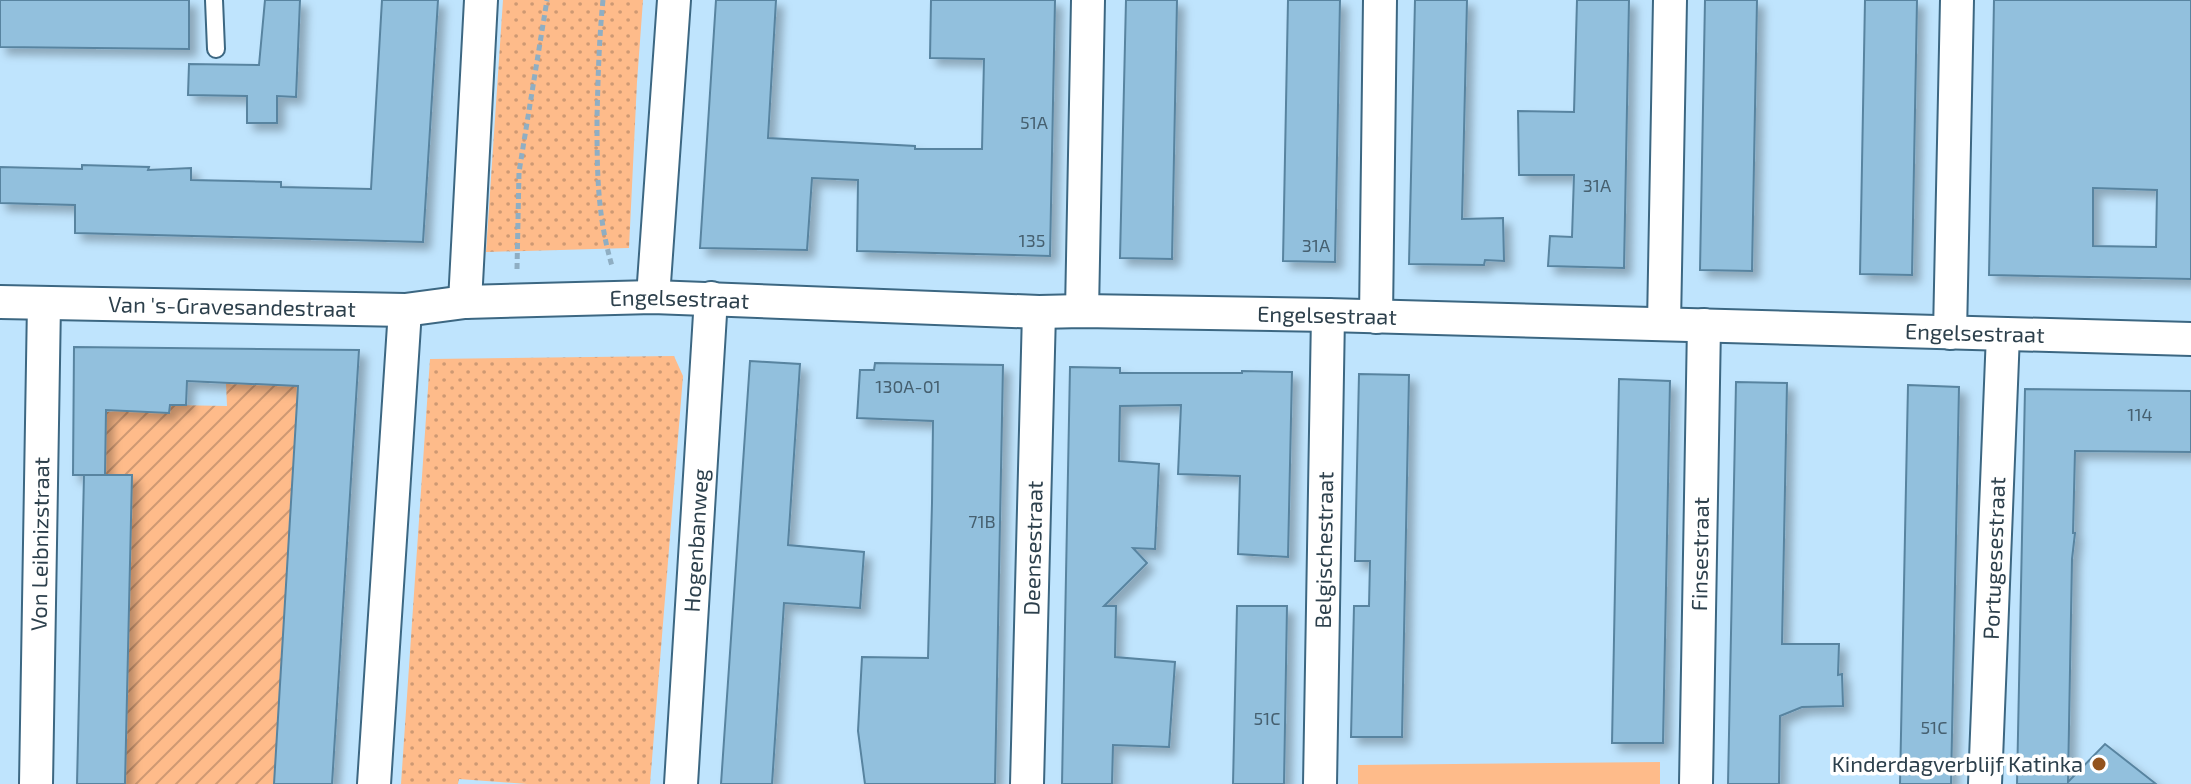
<svg xmlns="http://www.w3.org/2000/svg" width="2191" height="784" viewBox="0 0 2191 784" font-family="'Exo 2',sans-serif">
	<style>
		.grass { fill: url(#grass-dots) }
		.garden { fill: url(#garden-furrows) }
		.pitch { fill: #febb8a }
		.building { fill: #92c0dd; stroke: #5884a0; stroke-width: 2; fill-rule: evenodd; filter: url(#shadow) }
		.lines { fill: none; stroke-linecap: round; stroke-linejoin: round }
		.service-casing { stroke: #3c6782; stroke-width: 20 }
		.minor-casing { stroke: #3c6782; stroke-width: 36 }
		.path { stroke: #8faec3; stroke-width: 5; stroke-dasharray: 6 4; stroke-linecap: butt }
		.service { stroke: #fff; stroke-width: 16 }
		.minor { stroke: #fff; stroke-width: 32 }
		.poi-dot { fill: #93531d; stroke: #fff; stroke-width: 3 }
		.labels { text-anchor: middle; stroke-width: 7; stroke-linejoin: round; paint-order: stroke }
		.number-label { font-size: 18px; fill: #466070 }
		.street-label { font-size: 22px; fill: #2d404c; stroke: #fff }
		.poi-label { font-size: 22px; fill: #2d404c; stroke: #fff; text-anchor: end }
	</style>
	<defs>
		<pattern id="grass-dots" width="8" height="8" patternUnits="userSpaceOnUse" patternTransform="scale(2)"><rect width="8" height="8" fill="#febb8a"/><path d="M2 2h.1M6 6h.1" fill="none" stroke="#ce9973" stroke-width="1.8" stroke-linecap="round"/></pattern>
		<pattern id="garden-furrows" width="10" height="10" patternUnits="userSpaceOnUse" patternTransform="scale(2)"><rect width="10" height="10" fill="#febb8a"/><path d="M-1 1l2-2M0 10L10 0M9 11l2-2" fill="none" stroke="#ce9973"/></pattern>
		<filter id="shadow"><feDropShadow dx="7" dy="7" stdDeviation="4" flood-color="#0004"/></filter>
	</defs>
	<rect width="100%" height="100%" fill="#bfe4fd"/>
	<!-- grass -->
	<g class="grass">
		<polygon points="503,0 643,0 637,82 629,248 486,252"/>
		<polygon points="674,356 683,376 650,784 527,784 459,779 458,784 401,784 430,359"/>
	</g>
	<!-- garden -->
	<polygon class="garden" points="226,383 298,385 274,784 125,784 132,475 105,475 106,412 114,411 115,404 168,413 170,405 227,406"/>
	<!-- pitch -->
	<polygon class="pitch" points="1660,762 1660,784 1358,784 1358,765"/>
	<!-- building -->
	<g class="building">
		<polygon points="0,0 189,0 189,49 0,47"/>
		<polygon points="265,0 300,0 296,97 277,96 277,123 247,123 247,96 188,95 189,64 259,65"/>
		<polygon points="382,0 438,0 423,242 75,233 75,205 0,203 0,167 82,169 82,165 149,167 148,170 191,168 191,180 281,182 281,187 371,189"/>
		<polygon points="716,0 776,0 768,138 915,146 915,149 982,149 984,59 930,58 931,0 1055,0 1050,256 857,251 858,180 812,178 807,250 700,248"/>
		<polygon points="1126,0 1177,0 1172,259 1120,258"/>
		<polygon points="1288,0 1340,0 1335,262 1283,261"/>
		<polygon points="1415,0 1467,0 1462,219 1503,218 1504,261 1485,260 1484,265 1409,264"/>
		<polygon points="1577,0 1629,0 1624,268 1548,266 1550,236 1572,237 1574,175 1519,175 1518,111 1574,112"/>
		<polygon points="1705,0 1757,0 1752,271 1700,270"/>
		<polygon points="1865,0 1917,0 1912,275 1860,274"/>
		<path d="M1994,0H2191V279L1989,275ZM2093,188L2157,190L2156,247L2093,246Z"/>
		<polygon points="74,347 359,350 332,784 274,784 298,386 187,381 186,405 170,405 169,413 106,410 105,475 73,475"/>
		<polygon points="750,361 800,364 788,545 864,552 860,608 784,603 772,784 721,784"/>
		<polygon points="875,363 1003,365 995,784 865,784 858,731 862,657 928,658 932,503 933,421 857,418 860,370 874,370"/>
		<polygon points="1070,367 1120,368 1120,373 1242,373 1242,371 1292,372 1288,557 1238,554 1240,476 1178,474 1181,405 1120,406 1119,461 1159,464 1155,549 1133,548 1147,563 1104,606 1116,606 1115,657 1175,662 1169,747 1113,745 1112,784 1062,784"/>
		<polygon points="1359,374 1409,375 1402,737 1351,737 1354,606 1369,606 1370,561 1355,561"/>
		<polygon points="1619,379 1670,381 1663,743 1612,743"/>
		<polygon points="1736,382 1787,383 1782,644 1839,644 1838,675 1842,674 1843,706 1802,707 1780,716 1779,784 1728,784"/>
		<polygon points="1908,385 1959,387 1951,784 1900,784"/>
		<polygon points="2025,389 2191,391 2191,452 2075,451 2073,533 2075,533 2072,559 2068,782 2105,744 2156,784 2017,784"/>
		<polygon points="84,475 132,475 125,784 77,784"/>
		<polygon points="1237,606 1287,606 1284,784 1233,784"/>
	</g>
	<g class="lines">
		<!-- service casing -->
		<g class="service-casing">
			<polyline id="service" points="214,0 216,49"/>
		</g>
		<!-- minor casing -->
		<g class="minor-casing">
			<g id="minor">
				<polyline points="653,297 674,0"/>
				<path id="s1" d="M0,302L405,310L465,302L653,297L1039,312L1082,311L1328,315L2191,339"/>
				<polyline points="465,302 481,0"/>
				<polyline points="1082,311 1088,0"/>
				<polyline points="1376,317 1380,0"/>
				<polyline points="1664,324 1670,0"/>
				<polyline points="1950,333 1957,0"/>
				<path id="s2" d="M36,784L44,303"/>
				<polyline points="374,784 405,310"/>
				<path id="s3" d="M681,784L711,298"/>
				<path id="s4" d="M1027,784L1039,312"/>
				<path id="s5" d="M1320,784L1328,315"/>
				<path id="s6" d="M1696,784L1704,325"/>
				<path id="s7" d="M1985,784L2003,334"/>
			</g>
		</g>
		<!-- path -->
		<g class="path">
			<path d="M603,0C599,39 598,79 597,118C597,170 597,215 612,266"/>
			<polyline points="517,269 519,172 547,0"/>
		</g>
		<!-- service -->
		<use href="#service" class="service"/>
		<!-- minor -->
		<use href="#minor" class="minor"/>
	</g>
	<!-- markers -->
	<circle class="poi-dot" cx="2099" cy="764" r="8"/>
	<g class="labels">
		<!-- number labels -->
		<g class="number-label">
			<text x="1034" y="129">51A</text>
			<text x="1597" y="192">31A</text>
			<text x="1032" y="247">135</text>
			<text x="1316" y="252">31A</text>
			<text x="908" y="393">130A-01</text>
			<text x="2140" y="421">114</text>
			<text x="982" y="528">71B</text>
			<text x="1267" y="725">51C</text>
			<text x="1934" y="734">51C</text>
		</g>
		<!-- street labels -->
		<g class="street-label">
			<text dy="8" stroke="none"><textPath href="#s1" startOffset="680">Engelsestraat</textPath></text>
			<text dy="8" stroke="none"><textPath href="#s1" startOffset="232">Van 's-Gravesandestraat</textPath></text>
			<text dy="8" stroke="none"><textPath href="#s1" startOffset="1328">Engelsestraat</textPath></text>
			<text dy="8" stroke="none"><textPath href="#s1" startOffset="1976">Engelsestraat</textPath></text>
			<text dy="8" stroke="none"><textPath href="#s3" startOffset="244">Hogenbanweg</textPath></text>
			<text dy="8" stroke="none"><textPath href="#s2" startOffset="240">Von Leibnizstraat</textPath></text>
			<text dy="8" stroke="none"><textPath href="#s4" startOffset="236">Deensestraat</textPath></text>
			<text dy="8" stroke="none"><textPath href="#s5" startOffset="234">Belgischestraat</textPath></text>
			<text dy="8" stroke="none"><textPath href="#s6" startOffset="230">Finsestraat</textPath></text>
			<text dy="8" stroke="none"><textPath href="#s7" startOffset="226">Portugesestraat</textPath></text>
		</g>
		<!-- poi labels -->
		<g class="poi-label">
			<text x="2083" y="772">Kinderdagverblijf Katinka</text>
		</g>
	</g>
</svg>
